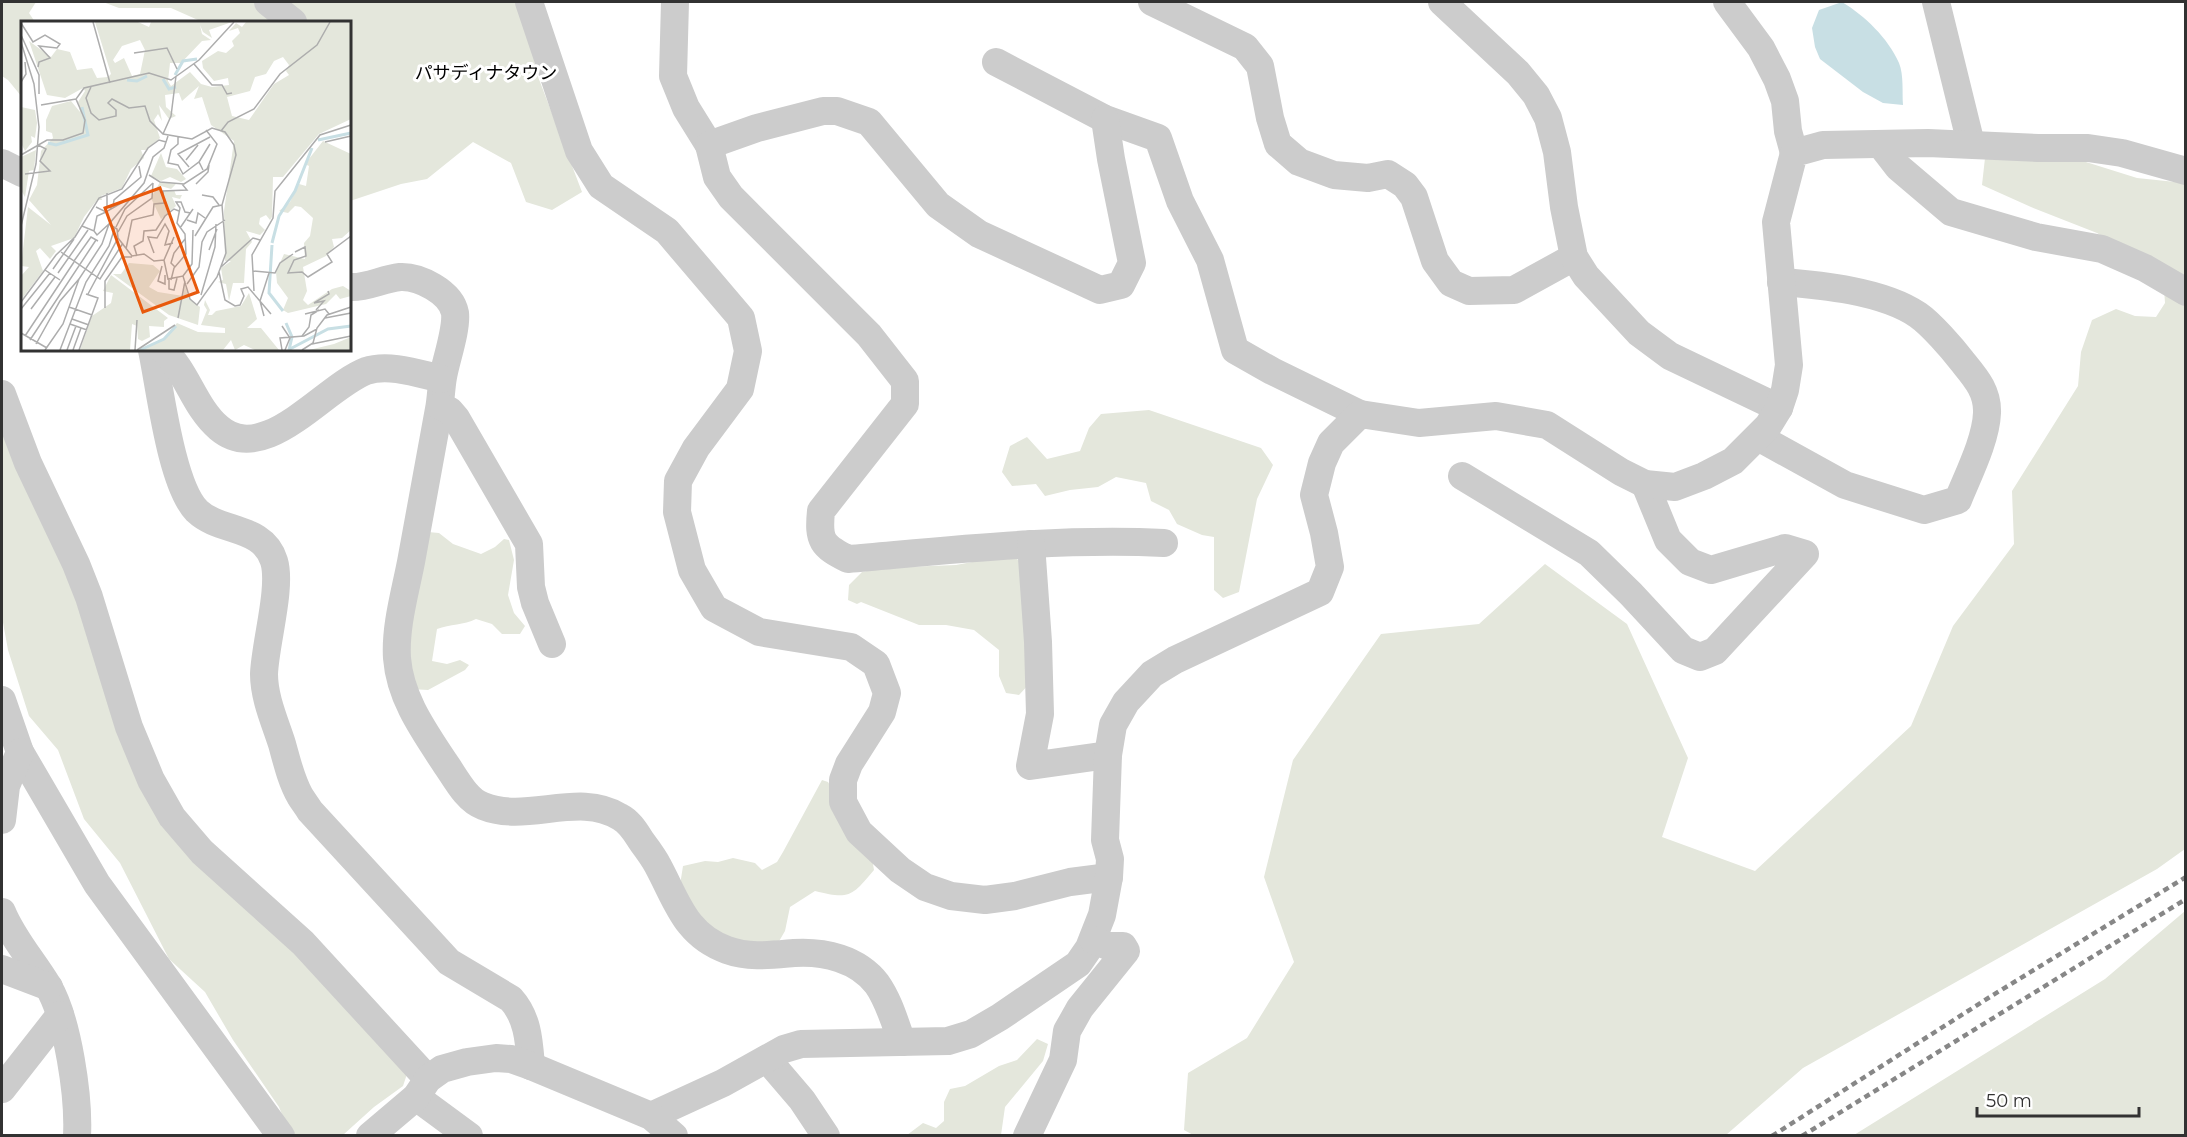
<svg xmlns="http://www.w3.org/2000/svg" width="2187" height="1137" viewBox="0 0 2187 1137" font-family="Montserrat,'Noto Sans JP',sans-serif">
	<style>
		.green { fill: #e4e7dc }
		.water { fill: #c8dfe4 }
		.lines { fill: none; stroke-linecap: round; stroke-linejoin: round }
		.minor { stroke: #ccc; stroke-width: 28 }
		.rail { stroke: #878787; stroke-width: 4.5; stroke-dasharray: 6 4.5; stroke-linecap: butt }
		.labels { text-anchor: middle; stroke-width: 6; stroke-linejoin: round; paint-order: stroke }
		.neighbourhood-label { font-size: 18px; fill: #000; stroke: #fff }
		.inset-river { fill: none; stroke: #c8dfe4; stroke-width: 3 }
		.inset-road { fill: none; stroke: #adadad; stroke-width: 1.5 }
		.view { fill: #e8590c; fill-opacity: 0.15; stroke: #e8590c; stroke-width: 3 }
		.inset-edge { fill: none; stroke: #323232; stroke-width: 3 }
	</style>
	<rect width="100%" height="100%" fill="#fff"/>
	<!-- green -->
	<g class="green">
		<polygon points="2,2 36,2 29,13 35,22 22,22 22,97 8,80 2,76"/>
		<polygon points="103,2 517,2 525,16 537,74 582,192 552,210 526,202 511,163 473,142 427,179 401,184 350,201 350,22 197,22 198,20 171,8 119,8"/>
		<polygon points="2070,157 2137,178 2185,183 2185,849 2157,869 1803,1068 1726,1135 1195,1136 1184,1130 1188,1073 1247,1038 1294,962 1264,877 1293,760 1381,634 1479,624 1545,564 1627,624 1688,758 1662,837 1755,871 1911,726 1953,626 2014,544 2012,491 2078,386 2081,352 2092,320 2116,309 2135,316 2156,317 2165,303 2163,273 2097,233 2031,207 1982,185 1985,158"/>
		<polygon points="1149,410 1261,448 1273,465 1257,499 1239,592 1223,598 1214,590 1214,537 1202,535 1177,524 1169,510 1151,501 1146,483 1116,477 1098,487 1070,490 1045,496 1036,484 1012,486 1002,472 1010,446 1027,437 1047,459 1080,451 1089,428 1101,414"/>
		<polygon points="2,424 77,596 117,730 302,957 409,1068 403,1086 374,1107 343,1135 294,1135 287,1127 279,1107 233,1040 205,992 169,959 120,863 84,819 58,750 29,716 8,650 2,617"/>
		<path d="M428,532L439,533L453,544L481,554L495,547L504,539L509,540L514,560L508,595L514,613L525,626L520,634H502L492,624L476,619C464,625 450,624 437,629L432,661L447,664L460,660L469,665L465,670L428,690L411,689L404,655Z"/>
		<polygon points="1007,552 1021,562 1031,682 1019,695 1006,693 999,676 999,650 974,630 946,625 919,625 861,602 857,604 848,600 849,585 862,572 881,568 956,565 983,560"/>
		<path d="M822,780L828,782L871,852L874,870C852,896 850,900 815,891L790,907L785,931L778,943L737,947L705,925L680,885L683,866L705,861L718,862L733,858L755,863L762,870L777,862L783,852Z"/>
		<polygon points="2185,911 2185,1135 1854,1135 2105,979"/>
		<polygon points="1037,1039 1048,1044 1043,1061 1005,1107 1001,1135 907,1135 923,1123 936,1128 944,1121 944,1102 950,1089 965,1086 999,1066 1017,1060"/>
	</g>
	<!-- water -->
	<path class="water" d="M1842,2C1865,16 1888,38 1899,63C1904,75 1902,93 1903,105L1883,103L1863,92L1820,59L1815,47L1812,28L1819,10Z"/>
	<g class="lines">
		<!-- minor -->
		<g class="minor">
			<polyline points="268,2 293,22"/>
			<polyline points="529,2 579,151 601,186 667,231 741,318 748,351 740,389 696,448 678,481 677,512 692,570 714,608 759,632 851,647 876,664 887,693 882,712 849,764 843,780 843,802 859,832 900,870 925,887 951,896 985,900 1015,896 1070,882 1109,877"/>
			<polyline points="675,2 673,76 686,108 709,145"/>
			<polyline points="1152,2 1245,47 1260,66 1270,118 1278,144 1299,162 1334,175 1368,178 1388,174 1405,185 1414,197 1435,261 1451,283 1469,291 1514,290 1574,257"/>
			<polyline points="1442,2 1518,73 1536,95 1548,118 1557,152 1564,207 1574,257 1586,276 1639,333 1670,356 1779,408"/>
			<polyline points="1727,2 1761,48 1777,79 1785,101 1788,131 1794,153"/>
			<polyline points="1936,2 1971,144"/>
			<polyline points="996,62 1105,119 1158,138 1180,201 1210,260 1235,350 1272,371 1360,414"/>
			<path d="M1105,119L1111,159L1132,263L1121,285L1100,290L979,234L938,205L869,122L837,111H823L757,128L709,145L717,177L731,197L869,335L905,381V404L821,511C818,541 822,546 848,559C953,550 1058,538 1164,543"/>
			<polyline points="1881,145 1898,167 1951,212 2036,237 2102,249 2145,268 2186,292"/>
			<polyline points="2,163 22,173"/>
			<path d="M350,287C367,288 382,279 400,277C419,276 451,292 455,313C457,329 446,360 443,377C441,388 441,399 439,409C430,460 420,511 411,562C405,593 395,627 397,658C400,698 424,731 445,763C455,777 466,800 483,806C527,824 579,791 620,817C630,822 636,833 642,842C648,850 654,858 658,866C677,901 685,935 727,950C749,958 771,955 794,953C824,951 858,959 877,984C889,1001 895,1023 902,1042"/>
			<path d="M152,350C160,388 171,485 197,511C220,533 263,525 274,561C282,587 265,644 264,674C264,698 275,722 282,744C287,762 291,780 300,796C303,801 307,806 310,811L449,962L511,999C528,1018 529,1041 531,1066"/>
			<path d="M163,350C187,371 194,407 219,428C265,467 323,388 366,371C389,363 420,374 442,379"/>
			<polyline points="2,394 28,463 76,564 89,597 129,727 151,780 172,817 202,852 303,943 428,1079"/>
			<polyline points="440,406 450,411 456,418 529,544 531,587 535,603 552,644"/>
			<path d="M1758,437L1845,485L1924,510L1958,500C1968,475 1986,440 1987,413C1988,391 1975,377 1962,361C1952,348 1931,324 1918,315C1883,291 1821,285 1781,282"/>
			<polyline points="1462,476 1589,553 1631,594 1683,650 1700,657 1715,651 1805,554 1785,548 1711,570 1690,562 1668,540 1645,484"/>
			<polyline points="1031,544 1038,642 1040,714 1030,766 1108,755"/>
			<polyline points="2,700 20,752 97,884 281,1136"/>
			<polyline points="2,820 6,786 20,752"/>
			<path d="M2,912C13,939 33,961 48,986C68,1020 79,1097 77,1136"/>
			<polyline points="2,969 49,987"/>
			<polyline points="767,1059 802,1100 826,1136"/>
			<polyline points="2,1089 60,1015"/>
			<polyline points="416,1097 469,1136"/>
			<polyline points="651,1116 723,1083 784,1049 801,1044 948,1041 971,1034 1000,1017 1078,964 1089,948 1102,915 1109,877 1110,859 1105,840 1108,755 1113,725 1126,702 1152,674 1175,660 1320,592 1330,567 1324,533 1314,495 1322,463 1331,443 1360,414 1419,423 1496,416 1547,425 1621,472 1645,484 1675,487 1704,476 1733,461 1768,426 1779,408 1785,390 1789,365 1776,222 1794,153 1823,145 1928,143 2038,148 2088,148 2122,153 2186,171"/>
			<polyline points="370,1136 416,1097 428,1079 442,1069 467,1062 496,1058 511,1059 531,1066 651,1116 674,1136"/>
			<polyline points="1027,1136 1063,1060 1067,1031 1080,1008 1126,951 1123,946 1108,946 1093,940"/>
		</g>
		<!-- rail -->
		<g class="rail">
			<polyline points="1772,1136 1993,995 2186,877"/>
			<polyline points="1802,1136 2186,899"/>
		</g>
	</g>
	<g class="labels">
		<!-- neighbourhood labels -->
		<g class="neighbourhood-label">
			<text x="486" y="79">パサディナタウン</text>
		</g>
	</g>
	<!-- overview -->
	<g transform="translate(21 21)">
		<rect width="330" height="330" fill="#fff"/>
		<path d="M74,1H117L128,6L130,1H211L188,9L191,17L182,11L179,4L181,13L190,19L181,20L160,42H149L147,60L150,65L169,51L180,63L191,66L208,64L207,57L193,60L182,47L181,40L197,30L205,32L213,25L211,20L219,12L217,7L208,10L215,2L221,6L225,1H330V98L298,113L262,156H252L251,196L249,199L245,194L239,197L238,203L244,209L239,214L225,210L231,221L225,228L223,262H212L208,280L205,263L197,261L202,259L200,247L210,240H204L203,190L213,120L190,104L181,76L173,78L178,65L161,80L158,72L144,74L145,86L155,95L148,98L138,84L141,100L137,93L133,99L139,117L125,129H120L123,137L110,148L101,167L80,175L81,179H76L63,196L53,217L30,225L35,230L29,238L19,227L15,230L22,250L0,279V255L8,246L0,245L7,186L30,204L8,179L16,164L20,130L32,117L31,112L25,110V99L31,85L50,80L59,91L57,81L64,70L62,67L44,77L26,74L8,20L30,36L36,28L49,31L56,49L71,47L76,57L87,56L90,53ZM119,19L124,29L119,53L111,55L103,37L94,42L92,39L101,25ZM262,36L268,44L265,50L268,54L253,63L228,99L211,95L206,76L229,70L234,56L245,53L253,40ZM0,86L14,89L16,102L14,117L10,115L11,121L4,130L0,122ZM302,120L330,133V209L321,217L311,218L313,226L305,235L282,246L286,270L282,279L287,284L311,268L322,265L330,270V275L319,278L315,273L305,283L267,292L262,289L267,277L256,262L255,251L263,233L284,238L283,222L289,215L292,197L280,186L274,185L267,192L258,190L269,181L278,163L285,165L288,145L284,143ZM15,129L13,149L8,150L4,176L0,169V136ZM140,132L145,146L156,148L165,158L160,161L149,156L140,160L130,155ZM139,161L155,163L150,168L140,165L139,177L140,171L153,169L155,174H161L159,178L151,176L155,185L140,198L130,177ZM108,242L132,244L139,250L128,266L137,271L162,275L164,265L168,278L179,286L177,304L148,294L92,253H100ZM90,254L147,297L143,300V306L128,305L129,316L121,320L117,318L116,305L111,303L109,329H59L71,295L90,282L92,272L82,270ZM228,272L236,298L226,307H240L258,329H234L223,324L214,329L210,319L202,329H119L141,319L156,302L177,311L204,312V307L180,304L186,289L183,284L184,279L189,289L187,294H191L195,290L220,285ZM330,316V329H288L313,323Z" fill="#e4e7dc" fill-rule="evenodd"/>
		<path class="inset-river" d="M154,54L162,40L176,38M142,58L148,68L155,66M106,59L116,60L126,55M297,119L330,112M27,122L35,124L67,114L61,86M251,222L258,195L274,170L291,127M251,224L248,272L262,290M265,302L271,316L268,329M269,328L307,308L330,305M119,329L143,318L155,305"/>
		<path class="inset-road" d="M72,1L89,62M0,2L12,21L24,14L39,23L36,27L18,25L29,37L18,41L17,46M0,14L18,54V73M0,21L13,63L18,106L15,143L0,205M113,32L146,27L156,48M0,34V55M173,43L191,64H201L206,73L211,72M0,61L5,53L4,41M70,66L65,77L70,92L78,99L95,95V89L87,82L91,78L108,87L124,85L129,100L142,113L171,118L191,107L204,111L213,124L215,134L201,184L205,232L196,256L176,284L169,278L162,255L147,258L143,239L133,240L123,233L111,235L97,217M20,84L55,78M200,110L207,101L233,88L259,53L296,24L309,1M142,113L150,95L155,55M157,115V123L150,129L147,142L157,144L162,153L178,141L182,149M304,121L330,115M0,134L26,119H42L62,112L64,99L55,78L63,67L128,52L150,59L178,39L213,1M165,139L177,124M178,141L189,123M168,146L157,133L189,116M4,153L29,150L19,140L25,128L17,124M128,154L139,161L163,163L186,148L196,123L185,109M175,163L187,151L188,144M86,172V186L91,187M181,174L192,176L198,184M75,186L85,191L102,181M92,186L93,179L120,156L118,145M166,199L175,202L177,192L184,197M61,205L73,210L76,195L85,191M95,206L104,188L132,162M159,207L172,188M97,211L106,195L131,177L132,162M174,215L192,186L201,184M105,228L111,199L132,194L133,183L143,182L142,170L166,169L161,163M188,229L196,208M40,231L79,258L102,222M274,231L284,226L285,235L273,239L267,252L281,251L287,256L311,241L306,233L330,215M133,232L127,216L136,217L144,203L148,210L144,224L152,222M116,235L113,225L122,220L123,210L135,209L144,195L153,188L158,190M143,239L153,216M53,240L70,216L77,220M141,245L137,260L144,263V254M154,246L150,242L153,232L164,218M200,246L232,217L239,219M32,248L53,218M24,249L39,259M232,250L254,252L259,242L272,233M198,251L204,279L214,285L219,284L223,275L220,268L227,266L250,293M37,252L67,209M162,255L171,243L172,209M148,258V268L153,269L156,257M150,259L153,247L165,233L164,213L156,202L159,187L155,181H160L164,191L170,192M166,263L178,246L181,221L186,211L204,199M233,270L231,234L252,197L254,170L299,114L330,104M67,273L97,217L96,208L88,203L76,214L73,210M180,274L194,226L195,203M0,281L35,234L54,216L78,177L101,168L127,127L138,119L145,121M48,286L71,294M84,287V260L101,236H111M0,288L29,252M10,288L34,256M295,289L303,280L293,282L308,273L307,270M284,293L304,288L308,293M243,295L239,280L248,252M157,297L164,260M304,297L330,292M51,298L68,304M49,303L66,309M261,305L269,317L264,329M0,312L26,327M4,315L53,241M281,315L288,306L290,294L298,289M9,319L75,219M15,323L39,280L58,258M291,323L330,315M24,329L42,303L58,258L81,223L88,203L123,162L132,136L143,127L147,115M39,329L65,261L88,225L94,206M46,329L55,305M52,329L60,307M58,329L77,277L65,273M114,329L116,299M116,329L154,304M261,329L259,317L283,315L296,308M281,329L292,322L296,307L306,294L330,286"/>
		<path class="view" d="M139,167L177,271L122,291L84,187Z"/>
		<rect width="330" height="330" class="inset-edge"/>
	</g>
	<!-- border -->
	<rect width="2187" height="1137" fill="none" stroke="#323232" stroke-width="6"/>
	<!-- scale -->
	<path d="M1977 1107v9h162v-9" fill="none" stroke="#323232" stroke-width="3"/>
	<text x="1986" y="1107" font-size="18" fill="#323232" stroke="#ffffff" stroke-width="4.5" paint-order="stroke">50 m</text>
</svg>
